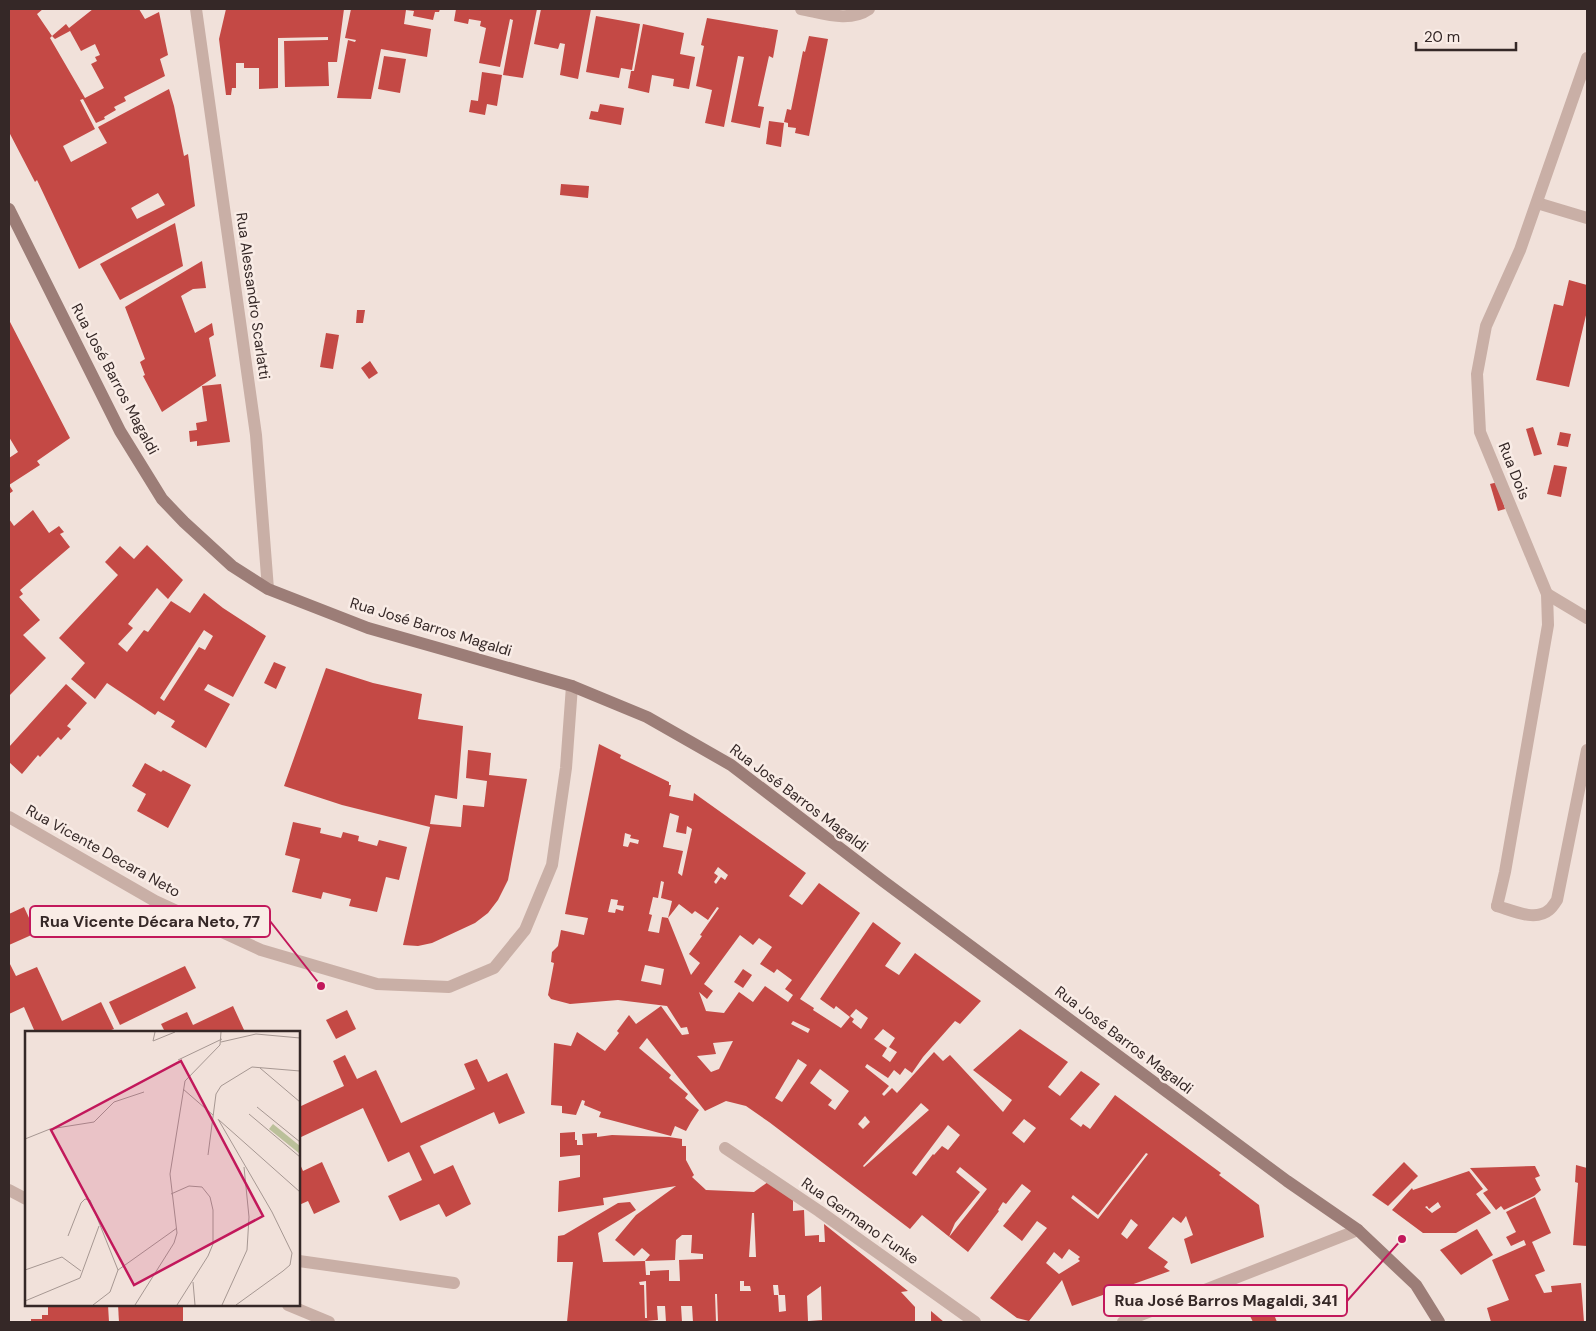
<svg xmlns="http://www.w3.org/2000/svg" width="1596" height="1331" viewBox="0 0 1596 1331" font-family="'DM Sans',sans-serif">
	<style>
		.building { fill: #c44945; fill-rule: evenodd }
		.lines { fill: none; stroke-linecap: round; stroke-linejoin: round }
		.service { stroke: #c9afa6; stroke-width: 12 }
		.minor { stroke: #c9afa6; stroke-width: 12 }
		.secondary { stroke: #9c7d77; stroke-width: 12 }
		.labels { text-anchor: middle; stroke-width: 5; stroke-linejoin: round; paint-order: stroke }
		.street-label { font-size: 15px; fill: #352827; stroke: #f9ece6 }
		.inset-road { fill: none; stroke: #a69792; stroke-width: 1 }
		.view { fill: #c2185b; fill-opacity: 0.15; stroke: #c2185b; stroke-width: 2.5 }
		.inset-edge { fill: none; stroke: #352827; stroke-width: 2.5 }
		.leader { fill: none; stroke: #c2185b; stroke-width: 2 }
		.callout-dot { fill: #c2185b; stroke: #f9ece6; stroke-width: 2 }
		.callout { fill: #f9ece6; stroke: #c2185b; stroke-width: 2 }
		.callout-label { font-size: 16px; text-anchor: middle; font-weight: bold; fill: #352827 }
	</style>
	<rect width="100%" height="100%" fill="#f1e1da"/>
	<!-- building -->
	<g class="building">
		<path d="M9,9H43L37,14L52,36L66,24L69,28L93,9H139L145,19L159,12L168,55L160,59L165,76L124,97L126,101L114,107L116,110L104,117L105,119L96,123L83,99L80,100L95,129L63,146L71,162L107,143L98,127L169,89L174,106L184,156L188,154L195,206L79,269L37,180L35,182L9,132ZM70,31L81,51L95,44L100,55L95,57L97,61L91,64L104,88L85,98L50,38L52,36L55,39ZM158,193L165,205L137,219L131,208Z"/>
		<polygon points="226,9 344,9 337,62 328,62 329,86 285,87 284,41 328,40 328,37 278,38 278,88 259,89 259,68 244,68 244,63 236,63 236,88 232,88 231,95 226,95 219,39"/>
		<polygon points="351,9 440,9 439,12 435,12 433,20 413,16 414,11 406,10 404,24 431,29 427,57 381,49 371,99 337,98 348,40 355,42 356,40 345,38"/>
		<polygon points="456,9 537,9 523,78 503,75 513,20 510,19 500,67 479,63 486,28 480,26 481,21 469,19 468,24 454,21"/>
		<polygon points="541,9 591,9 578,79 560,75 565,44 560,43 558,49 534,44"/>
		<polygon points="596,16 640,24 632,70 621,68 619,78 586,72"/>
		<polygon points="707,18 778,30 773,58 769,56 758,106 764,107 760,128 731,122 744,57 738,56 724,127 705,123 712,90 696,86 704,46 701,45"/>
		<polygon points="643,24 684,33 680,54 695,57 689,89 673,86 674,79 652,75 649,93 628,88 631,71 634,71"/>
		<polygon points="809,36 828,39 809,136 795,133 796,128 788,127 788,123 784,122 787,109 791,110 803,51 805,52"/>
		<polygon points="384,56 406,59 400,93 378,89"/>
		<polygon points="482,72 502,75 497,106 487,104 485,115 469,112 471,100 478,101"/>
		<polygon points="600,104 624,108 621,125 589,119 591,111 598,112"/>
		<polygon points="769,121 784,123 781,147 766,144"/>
		<polygon points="561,184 589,186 588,198 560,195"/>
		<polygon points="175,223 183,266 120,300 100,264"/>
		<polygon points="202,261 206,288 193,289 181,296 195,333 212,323 214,335 209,338 216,376 162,412 143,376 145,375 140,362 145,359 125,307"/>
		<polygon points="1569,280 1587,285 1587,311 1569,387 1536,380 1554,304 1563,306"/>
		<polygon points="357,310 365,310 363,323 356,323"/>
		<polygon points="9,320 70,438 37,461 40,465 9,485 13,491 9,494 9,458 18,452 9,437"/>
		<polygon points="326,333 339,335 333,369 320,367"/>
		<polygon points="370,361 378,373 369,379 361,368"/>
		<polygon points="221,384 230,442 197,446 197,441 190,442 189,431 197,430 196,423 207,421 202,386"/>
		<polygon points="1533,427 1542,454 1534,456 1526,429"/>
		<polygon points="1560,432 1571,434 1568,447 1557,445"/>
		<polygon points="1554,465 1567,467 1561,497 1547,494"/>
		<polygon points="1498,482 1505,509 1498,511 1490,484"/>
		<polygon points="33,510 49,533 59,526 64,532 60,534 70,547 20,590 23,594 19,597 40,620 23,635 46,658 9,696 9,519 14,526"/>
		<path d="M147,545L183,580L168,599L157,588L128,624L133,628L118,644L127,652L144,630L148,632L171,601L190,613L204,593L223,608L266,636L233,697L208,684L204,690L230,704L206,748L171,727L175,721L158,711L155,715L107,683L95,699L71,679L85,663L59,638L118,575L105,562L120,546L134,559ZM204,630L213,636L205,650L199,647L164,701L160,698Z"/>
		<polygon points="274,662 286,667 276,689 264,683"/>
		<polygon points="326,668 373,683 422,694 418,719 463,726 457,799 435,795 430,824 461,827 463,805 484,807 487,781 466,778 468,750 491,753 489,775 527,779 508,880 498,900 488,913 475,923 432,943 418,946 403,945 430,827 342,805 284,786"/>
		<polygon points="66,684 87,703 67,726 71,729 61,740 58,737 40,757 38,755 22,774 9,762 9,747"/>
		<path d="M599,744L621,755L620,758L669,782V785H671L669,796L693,801L694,793L806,873L789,896L802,905L819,883L860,913L800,999L814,1008L813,1010L841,1028L850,1017L836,1006L834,1009L820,999L873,922L901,943L885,966L899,975L915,953L981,1001L960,1024L955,1021L923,1057L912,1073L905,1068L900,1075L894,1070L888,1078L867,1064L865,1067L889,1086L882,1094L884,1096L892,1088L897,1093L934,1052L943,1061L950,1055L1003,1112L1012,1100L973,1070L1020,1029L1068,1062L1048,1087L1060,1096L1081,1071L1100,1084L1070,1119L1081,1127L1083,1124L1090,1129L1115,1095L1221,1173L1219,1175L1259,1205L1264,1237L1191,1264L1184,1239L1193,1235L1186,1216L1181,1223L1173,1217L1148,1248L1168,1262L1164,1267L1170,1271L1072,1306L1062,1280L1029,1321L1017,1318L990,1298L1047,1228L1037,1221L1022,1241L1003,1226L1031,1191L1022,1184L1006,1204L1003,1202L998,1210L999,1211L968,1252L922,1215L910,1229L769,1122L746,1106L726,1101L705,1111L647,1038L639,1048L671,1075L669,1078L688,1094L685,1098L699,1110L691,1122L686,1131L675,1126L671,1136L599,1117L601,1112L584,1105L585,1101L582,1100L576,1115L562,1113V1106L551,1105L554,1043L571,1046L577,1032L605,1051L619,1033L617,1031L629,1015L636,1024L661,1006L682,1035L689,1034L687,1027L681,1028L667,1006L618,1000L570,1004L551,999L548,995L554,963L551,962L552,952L558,946L561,930L584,935L588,918L565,914ZM670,813L679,816L676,832L686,834L687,826L692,829L682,876L678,873L683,851L663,847ZM625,833L631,835L630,838L639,840L638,844L630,842L628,847L623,846ZM718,867L728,875L725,880L721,877L716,884L714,882L718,876L714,873ZM661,881L664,882L661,898L672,901L668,918L662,917L659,933L648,931L652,915L649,914L653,897L658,898ZM611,899L618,900L617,905L624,906L623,911L616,909L615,913L608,912ZM679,904L692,914L695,911L708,920L717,907L719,908L700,935L702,936L689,954L700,963L691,975L668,918ZM740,935L753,945L759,938L772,947L760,964L774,973L777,969L792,980L785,989L793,995L788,1002L765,986L753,1002L739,992L724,1013L706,1011L699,992L707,999L713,991L704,984ZM645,965L664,969L661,985L641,981ZM856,1009L868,1018L861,1029L852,1022L854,1019L850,1016ZM793,1021L810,1029L808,1033L791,1024ZM883,1029L895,1038L889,1047L897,1052L890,1062L882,1056L887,1048L874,1039ZM733,1041L719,1069L711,1072L697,1056L716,1054L713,1043ZM798,1059L807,1065L782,1102L775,1098ZM820,1069L849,1091L835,1110L828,1105L832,1100L810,1083ZM921,1103L929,1110L864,1167L863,1166ZM865,1116L870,1122L863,1129L858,1124ZM1024,1119L1036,1128L1024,1143L1012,1133ZM948,1125L960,1135L948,1150L942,1146L934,1155L933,1154L916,1176L912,1173ZM1146,1153L1148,1154L1098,1219L1071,1198L1073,1195L1098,1215ZM960,1167L987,1189L949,1237L955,1223L980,1192L956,1172ZM1131,1219L1138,1225L1127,1239L1121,1234ZM1069,1249L1080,1257L1078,1259L1080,1261L1059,1274L1046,1263L1054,1252L1062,1259Z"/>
		<polygon points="145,763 161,772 163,770 191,785 168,828 137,811 146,794 132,786"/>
		<polygon points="293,822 321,828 320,833 341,838 343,832 359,836 358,841 377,846 379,840 407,847 399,880 386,877 377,912 349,906 351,899 323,892 321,899 292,892 300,859 285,855"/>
		<polygon points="24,907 36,933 9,945 9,914"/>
		<polygon points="9,962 16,976 37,967 62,1021 101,1002 114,1029 106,1032 35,1032 24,1007 9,1014"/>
		<polygon points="185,966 196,988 120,1025 109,1002"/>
		<polygon points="743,969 752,975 743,988 734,982"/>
		<polygon points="233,1006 245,1032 165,1032 161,1024 187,1012 193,1025"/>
		<polygon points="347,1010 356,1029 336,1039 326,1020"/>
		<polygon points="345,1055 357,1079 376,1070 401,1123 475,1089 464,1064 477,1059 488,1082 507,1073 525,1113 499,1124 494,1112 420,1146 434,1174 453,1165 471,1204 446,1217 439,1204 400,1221 388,1196 422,1180 409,1152 388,1162 363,1108 299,1138 299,1107 344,1086 333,1061"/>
		<path d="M575,1132V1140H577V1145H583L582,1134L597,1133V1137L612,1135L669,1137L682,1139V1146H686V1160L694,1175L692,1177L706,1190L754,1192L768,1182L793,1200V1211L804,1210L805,1236L819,1235V1242H825L824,1224L908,1291L901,1292L915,1307V1322H718L717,1294H715L716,1322H693L692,1306H681L682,1322H666L665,1306H657L658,1320L647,1321V1322H567L573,1262H557L558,1236L564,1235L618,1203L630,1202L636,1210L598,1233L603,1262L645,1261L650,1255L642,1248L634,1256L615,1240L636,1215L676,1186L603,1198L604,1205L558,1212L559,1181L580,1177V1155L560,1157V1133ZM752,1213H754L756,1257H749ZM682,1235H692L691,1253L703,1254V1259L679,1260L680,1281H669V1270L650,1271V1275H646L645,1261L675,1260L676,1240ZM646,1281L647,1318H645L644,1285H640L639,1282ZM740,1281H744V1286H750L751,1291H740ZM773,1285H778L779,1295H785L786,1311L779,1312L778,1295H774ZM821,1286L822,1320L808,1321L807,1296Z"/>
		<polygon points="299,1162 303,1171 322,1162 340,1202 314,1214 308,1201 299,1205"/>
		<polygon points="1404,1162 1418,1176 1388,1206 1372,1195"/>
		<polygon points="1576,1165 1587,1168 1587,1246 1573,1245 1578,1183 1575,1182"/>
		<polygon points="1535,1166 1540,1176 1535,1178 1541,1190 1534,1196 1504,1210 1501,1206 1496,1210 1483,1193 1488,1190 1470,1168"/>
		<path d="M1469,1171L1483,1189L1476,1194L1491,1213L1456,1233H1423L1392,1210L1412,1188L1413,1190ZM1438,1202L1441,1207L1432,1213L1425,1207L1427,1206L1429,1209Z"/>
		<polygon points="1535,1197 1551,1233 1532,1242 1545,1271 1535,1275 1544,1293 1552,1292 1551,1286 1581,1283 1584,1322 1491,1322 1487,1308 1509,1300 1492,1260 1526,1245 1524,1240 1511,1246 1506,1237 1516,1232 1506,1212"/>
		<polygon points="1477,1229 1493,1255 1461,1275 1440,1250"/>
		<polygon points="48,1305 108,1305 109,1322 31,1322 31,1319 42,1319 42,1315 48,1315"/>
		<polygon points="118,1305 183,1305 183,1322 119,1322"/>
		<polygon points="1271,1307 1277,1322 1253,1322 1249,1314"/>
		<polygon points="931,1311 944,1322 931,1322"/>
	</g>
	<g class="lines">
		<!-- service -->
		<g class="service">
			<polyline points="1537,203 1587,218"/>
			<polyline points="1547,594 1587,618"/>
			<path d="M1497,906C1511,910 1535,922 1549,910C1552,908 1555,903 1557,900L1587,750"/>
			<polyline points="299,1261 454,1283"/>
		</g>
		<!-- minor -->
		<g class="minor">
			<polyline points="196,9 256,435 268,589"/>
			<path d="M801,9C823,13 849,23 869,9"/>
			<polyline points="9,817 155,901 261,950 377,984 449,987 494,968 525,930 552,865 566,768 572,686"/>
			<polyline points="1497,906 1505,872 1548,625 1547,594 1480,432 1477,374 1486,326 1520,250 1587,58"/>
			<polyline points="725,1148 819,1211 975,1322"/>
			<polyline points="9,1190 26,1199"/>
			<polyline points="288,1305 329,1322"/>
			<polyline points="1123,1322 1358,1230"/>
		</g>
		<!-- secondary -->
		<polyline class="secondary" points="9,209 120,431 162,499 184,522 232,566 268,589 368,628 572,686 647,717 731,765 883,881 1287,1181 1358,1230 1416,1285 1439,1322"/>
	</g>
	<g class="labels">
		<!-- street labels -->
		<g class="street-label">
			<text transform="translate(253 296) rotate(82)" y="5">Rua Alessandro Scarlatti</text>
			<text transform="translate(115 379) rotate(62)" y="5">Rua José Barros Magaldi</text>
			<text transform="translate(1514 471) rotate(68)" y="5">Rua Dois</text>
			<text transform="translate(431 627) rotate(17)" y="5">Rua José Barros Magaldi</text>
			<text transform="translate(799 798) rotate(37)" y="5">Rua José Barros Magaldi</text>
			<text transform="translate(103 851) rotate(29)" y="5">Rua Vicente Decara Neto</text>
			<text transform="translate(1124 1040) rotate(37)" y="5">Rua José Barros Magaldi</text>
			<text transform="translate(860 1221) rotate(35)" y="5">Rua Germano Funke</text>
		</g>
	</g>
	<!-- overview -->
	<g transform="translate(25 1031)">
		<rect width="275" height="275" fill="#f1e1da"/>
		<path d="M248,93L275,115V123L244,98Z" fill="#bbc09a"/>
		<path class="inset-road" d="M130,1L128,10L150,1M196,11L231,3L275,7M153,29L197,8M235,37L275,71M158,58L188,84M232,76L275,111M224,83L275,126M193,88L247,181L267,222L265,234L258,240L211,274M194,89L275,161M0,108L25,98L69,91L89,71L119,61M183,124L191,63L196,55L227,36L275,40M146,163L164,155L177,156L185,166L188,179V213L183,225L152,274M43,205L56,172L60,168L65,169L93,239M0,239L37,226L56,240M168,251L170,274M0,270L55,247L74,195M68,274L85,261L93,239L152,197M110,274L149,212L152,202L145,143L160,50L195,14L196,1M197,274L222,219L224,186L219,136"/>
		<path class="view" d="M156,30L238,185L109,254L26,99Z"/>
		<rect width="275" height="275" class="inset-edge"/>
	</g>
	<!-- callouts -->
	<path class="leader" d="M321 986L270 921M1402 1239L1347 1301"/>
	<g class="callout-dot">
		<circle cx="321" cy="986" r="5"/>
		<circle cx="1402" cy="1239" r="5"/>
	</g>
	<g class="callout">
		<rect x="30" y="906" width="240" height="31" rx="5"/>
		<rect x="1104" y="1285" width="243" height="31" rx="5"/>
	</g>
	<g class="callout-label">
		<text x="150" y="927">Rua Vicente Décara Neto, 77</text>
		<text x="1226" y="1306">Rua José Barros Magaldi, 341</text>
	</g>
	<!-- border -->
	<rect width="1596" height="1331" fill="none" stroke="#352827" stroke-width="20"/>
	<!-- scale -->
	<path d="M1416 42v8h100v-8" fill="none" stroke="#352827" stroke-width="2.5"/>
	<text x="1424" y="42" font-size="15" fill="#352827" stroke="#f9ece6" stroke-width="4" paint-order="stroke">20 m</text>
</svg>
